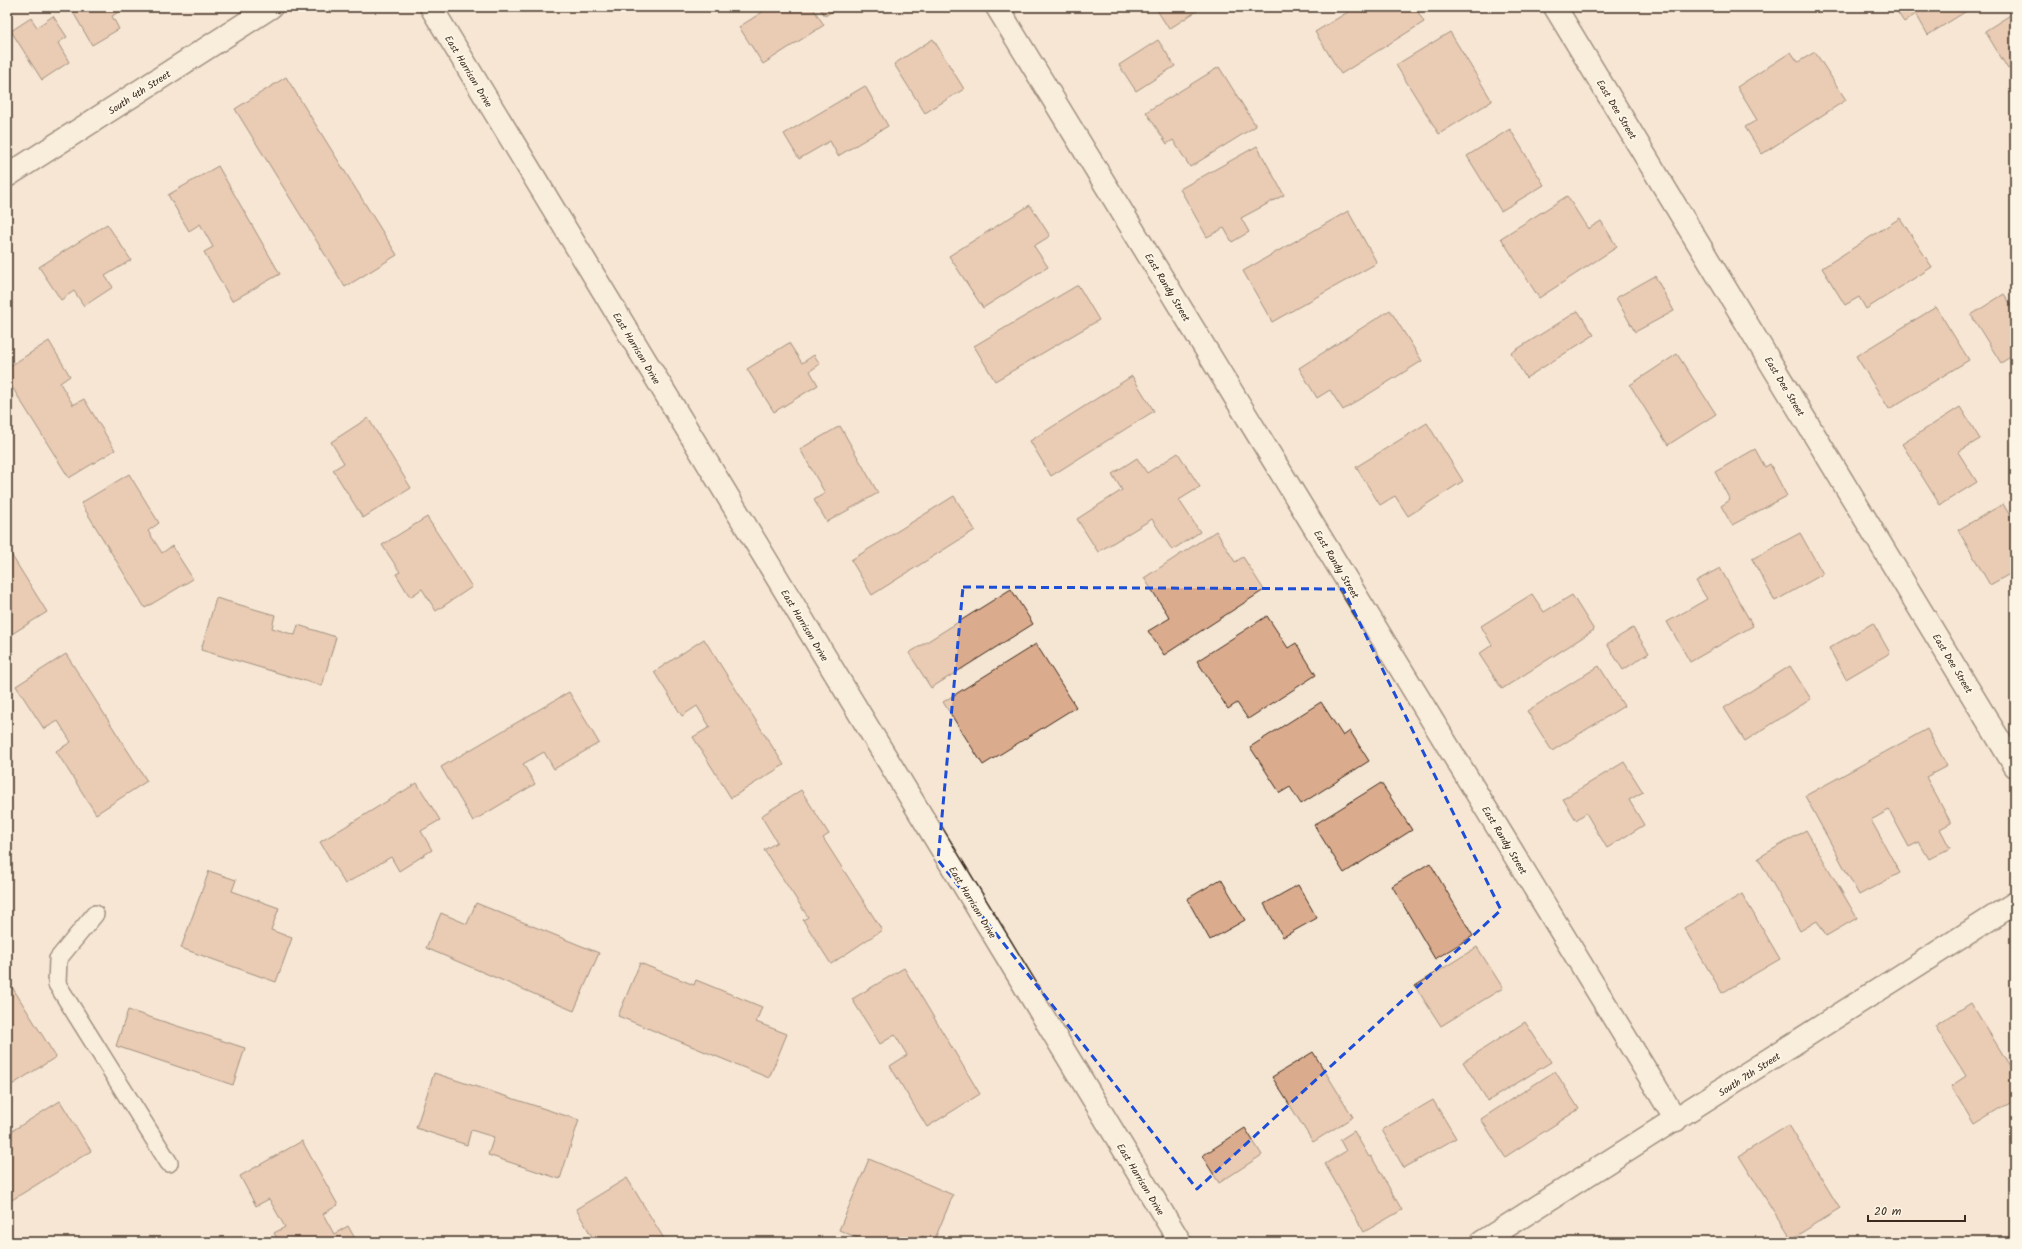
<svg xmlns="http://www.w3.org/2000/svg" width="2022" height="1249" viewBox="0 0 2022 1249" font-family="Kalam,sans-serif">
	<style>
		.building { fill: #dbab8d; stroke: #3b2a1e }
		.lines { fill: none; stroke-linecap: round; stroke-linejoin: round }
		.service-casing { stroke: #3b2a1e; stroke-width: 20 }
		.minor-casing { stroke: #3b2a1e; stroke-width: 25 }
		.service { stroke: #fcf5e5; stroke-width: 17 }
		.minor { stroke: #fcf5e5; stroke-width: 22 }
		.marked { fill: none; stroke: #1d4ed8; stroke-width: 3; stroke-dasharray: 8 5; stroke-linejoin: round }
		.labels { text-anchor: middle; stroke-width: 4; stroke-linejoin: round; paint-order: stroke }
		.street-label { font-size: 10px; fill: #3b2a1e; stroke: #fcf5e5 }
	</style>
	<rect width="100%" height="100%" fill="#f5e6d3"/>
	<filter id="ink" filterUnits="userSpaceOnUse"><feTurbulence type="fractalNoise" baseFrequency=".025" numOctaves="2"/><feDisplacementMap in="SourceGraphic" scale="8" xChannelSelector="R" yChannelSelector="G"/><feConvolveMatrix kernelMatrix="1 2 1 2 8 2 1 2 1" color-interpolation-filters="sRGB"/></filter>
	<g filter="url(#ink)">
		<!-- building -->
		<g class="building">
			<polygon points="70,7 124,7 125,8 112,16 119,29 92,45"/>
			<polygon points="770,7 812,7 824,25 763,64 739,27"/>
			<polygon points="819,7 839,7 825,16"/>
			<polygon points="1155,7 1203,7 1169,29"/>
			<polygon points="1356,7 1415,7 1424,22 1341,74 1315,32"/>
			<polygon points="1894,7 1973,7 1928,35 1916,14 1904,22"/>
			<polygon points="2015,12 2015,65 2008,69 1985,31"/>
			<polygon points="53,16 67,37 58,43 69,62 42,80 11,31 31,18 37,27"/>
			<polygon points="1450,32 1492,101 1439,134 1396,65"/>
			<polygon points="933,39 964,89 925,113 894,64"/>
			<polygon points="1158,40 1175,66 1136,91 1119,65"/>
			<polygon points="1791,52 1798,62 1815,52 1846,100 1762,154 1745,127 1757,120 1737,87"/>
			<polygon points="1219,67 1256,126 1190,167 1173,140 1167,144 1146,112"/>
			<polygon points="286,77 397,255 345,287 235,109"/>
			<polygon points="865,86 888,126 838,156 830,141 799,159 784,134"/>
			<polygon points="1510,129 1544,185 1501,211 1467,156"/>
			<polygon points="1257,146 1284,195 1241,218 1249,232 1232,242 1224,228 1207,237 1180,189"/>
			<polygon points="218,166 280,274 232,301 204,252 213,247 200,224 189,231 168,195"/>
			<polygon points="1567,196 1588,229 1601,221 1617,247 1539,298 1501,238"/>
			<polygon points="1030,205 1050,236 1034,246 1048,267 983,308 949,256"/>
			<polygon points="1348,211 1377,263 1272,322 1243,271"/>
			<polygon points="1900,218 1932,267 1866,309 1859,297 1845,305 1822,268"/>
			<polygon points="107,224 131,260 105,276 113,287 84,306 74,291 61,300 39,267"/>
			<polygon points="1655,276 1674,311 1635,332 1616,298"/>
			<polygon points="1078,285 1099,320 995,381 974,346"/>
			<polygon points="2004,294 2015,311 2015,354 2001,363 1971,315"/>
			<polygon points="1936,307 1969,360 1889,409 1856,356"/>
			<polygon points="1390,310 1422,361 1343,410 1330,390 1317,398 1299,368"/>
			<polygon points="1578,311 1594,335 1526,378 1511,353"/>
			<polygon points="49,341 70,376 60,383 73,405 84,399 115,450 69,478 7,379 7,368"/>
			<polygon points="789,343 802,363 814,355 820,364 810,371 818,385 774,412 747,369"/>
			<polygon points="1677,354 1716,414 1668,445 1630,385"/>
			<polygon points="1132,376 1154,411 1051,476 1030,441"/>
			<polygon points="1960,407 1980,439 1958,452 1977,482 1940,505 1902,444"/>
			<polygon points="368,418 411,488 363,518 333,470 344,463 331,442"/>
			<polygon points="1427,423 1463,481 1408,516 1395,496 1380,505 1356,467"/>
			<polygon points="840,426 878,493 827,522 814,500 825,493 800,449"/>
			<polygon points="1755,449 1765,467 1770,464 1787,496 1732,525 1721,506 1730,500 1715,472"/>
			<polygon points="1178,453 1200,487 1179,500 1200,532 1172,550 1152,519 1098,552 1077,519 1122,490 1112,474 1137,458 1147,473"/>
			<polygon points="129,474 159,523 148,531 162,553 172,546 193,579 145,608 81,503"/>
			<polygon points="954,496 975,530 872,595 851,560"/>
			<polygon points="2003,504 2015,524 2015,571 1990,585 1958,530"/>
			<polygon points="427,517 472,587 436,611 422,589 410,597 396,574 400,572 382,545"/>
			<polygon points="1216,531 1235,562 1243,557 1264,590 1164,655 1148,631 1170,618 1144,578"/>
			<polygon points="1800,533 1823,574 1775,601 1752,559"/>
			<polygon points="7,548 47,612 7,637"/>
			<polygon points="1720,568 1753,626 1690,662 1667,622 1707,599 1696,581"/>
			<polygon points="1011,589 1033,624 931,688 909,653"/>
			<polygon points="1532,594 1544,612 1572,595 1594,630 1502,689 1479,654 1492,645 1481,626"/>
			<polygon points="216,598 275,615 272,628 295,635 298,625 336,637 322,686 201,650"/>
			<polygon points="1267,616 1288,648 1296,643 1316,675 1248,719 1237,703 1228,709 1197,661"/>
			<polygon points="1873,623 1890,653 1846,679 1829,648"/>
			<polygon points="1633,628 1649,653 1623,670 1607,644"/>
			<polygon points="704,639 784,765 731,798 693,737 710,727 697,706 682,716 654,672"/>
			<polygon points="1036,644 1076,707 983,765 943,702"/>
			<polygon points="66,654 147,781 96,814 56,751 71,742 58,721 44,729 16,686"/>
			<polygon points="1599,666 1624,706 1552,751 1527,711"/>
			<polygon points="1790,666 1811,699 1745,741 1724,708"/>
			<polygon points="569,692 599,743 554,769 544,752 523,764 535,784 473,821 441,767"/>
			<polygon points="1321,702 1343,736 1350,731 1369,761 1301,804 1290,787 1280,793 1250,747"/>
			<polygon points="1927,729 1947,766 1926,777 1951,823 1940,829 1950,848 1929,859 1919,842 1909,847 1889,810 1871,820 1900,873 1859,895 1805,796"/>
			<polygon points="1624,762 1643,792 1629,800 1644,825 1607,848 1586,813 1576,820 1563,799"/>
			<polygon points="417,783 440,820 421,831 432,850 399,871 391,857 345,884 320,842"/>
			<polygon points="1381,783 1412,830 1344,873 1314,825"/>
			<polygon points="801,790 829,834 823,838 882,930 831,964 803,920 808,917 764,850 777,842 761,816"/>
			<polygon points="1806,830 1857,918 1826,936 1817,921 1800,931 1758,858"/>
			<polygon points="1430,863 1473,936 1435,959 1392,886"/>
			<polygon points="209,871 236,880 232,891 279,908 271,930 292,938 276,982 181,948"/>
			<polygon points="1221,879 1245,920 1210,940 1187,899"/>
			<polygon points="1298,885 1317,918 1283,937 1264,904"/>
			<polygon points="1742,894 1780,959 1722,993 1684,928"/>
			<polygon points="476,903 599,953 574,1011 426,948 441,913 467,924"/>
			<polygon points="1477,947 1503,988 1441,1026 1415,986"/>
			<polygon points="640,963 694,985 696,980 762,1007 756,1022 787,1034 769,1078 618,1016"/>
			<polygon points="904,968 980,1094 927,1127 890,1066 907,1055 895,1035 880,1044 852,999"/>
			<polygon points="7,979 56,1057 7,1088"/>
			<polygon points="1971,1003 2015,1074 2015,1099 1974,1124 1951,1086 1966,1076 1935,1026"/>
			<polygon points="2015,1005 2015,1017 2010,1008"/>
			<polygon points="128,1010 245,1048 233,1085 116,1046"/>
			<polygon points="1525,1022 1551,1062 1488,1101 1463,1062"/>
			<polygon points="1313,1052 1353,1117 1313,1142 1272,1077"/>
			<polygon points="1555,1071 1579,1109 1505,1157 1481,1119"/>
			<polygon points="434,1073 579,1120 560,1179 488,1155 494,1137 471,1130 467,1145 416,1128"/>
			<polygon points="1433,1100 1456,1138 1404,1168 1382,1130"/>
			<polygon points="60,1101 91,1151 7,1203 7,1134"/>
			<polygon points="1789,1125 1840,1209 1791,1239 1739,1156"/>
			<polygon points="1245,1128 1262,1155 1219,1183 1202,1156"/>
			<polygon points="1354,1131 1369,1157 1371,1156 1402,1210 1364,1232 1325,1164 1346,1151 1340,1140"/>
			<polygon points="302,1141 338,1205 323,1214 334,1234 348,1226 357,1242 279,1242 274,1233 285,1227 269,1199 256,1206 240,1176"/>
			<polygon points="869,1159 953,1195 934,1241 922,1236 920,1242 867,1242 839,1230"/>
			<polygon points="627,1178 666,1242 595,1242 576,1209"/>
		</g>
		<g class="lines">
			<!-- service casing -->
			<g class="service-casing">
				<polyline id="service" points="95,914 58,959 57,984 169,1163"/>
			</g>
			<!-- minor casing -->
			<g class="minor-casing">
				<g id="minor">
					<polyline points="431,7 1180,1242"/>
					<polyline points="997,7 1676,1120"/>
					<polyline points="1555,7 2015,766"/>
					<polyline points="7,176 271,7"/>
					<polyline points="1482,1242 2015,903"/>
				</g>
			</g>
			<!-- service -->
			<use href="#service" class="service"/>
			<!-- minor -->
			<use href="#minor" class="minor"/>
		</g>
	</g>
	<!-- marked area -->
	<path d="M0 0H2022V1249H0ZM963,587L1343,589L1501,910L1197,1189L938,860Z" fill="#f5e6d3" fill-opacity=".55" fill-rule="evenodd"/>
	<path class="marked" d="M963,587L1343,589L1501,910L1197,1189L938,860Z"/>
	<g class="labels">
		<!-- street labels -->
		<g class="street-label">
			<text transform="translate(469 71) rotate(59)" y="4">East Harrison Drive</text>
			<text transform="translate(139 92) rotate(-33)" y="4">South 4th Street</text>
			<text transform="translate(1617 109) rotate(59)" y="4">East Dee Street</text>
			<text transform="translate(1168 287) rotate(59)" y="4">East Randy Street</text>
			<text transform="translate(637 348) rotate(59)" y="4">East Harrison Drive</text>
			<text transform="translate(1785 386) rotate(59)" y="4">East Dee Street</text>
			<text transform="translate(1337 564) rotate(59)" y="4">East Randy Street</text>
			<text transform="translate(805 625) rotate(59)" y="4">East Harrison Drive</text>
			<text transform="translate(1953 663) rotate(59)" y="4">East Dee Street</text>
			<text transform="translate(1505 840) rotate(59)" y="4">East Randy Street</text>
			<text transform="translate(973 902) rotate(59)" y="4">East Harrison Drive</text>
			<text transform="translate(1749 1074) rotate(-33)" y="4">South 7th Street</text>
			<text transform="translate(1141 1179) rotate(59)" y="4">East Harrison Drive</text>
		</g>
	</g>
	<!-- margin -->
	<rect width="2022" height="1249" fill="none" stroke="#fcf5e5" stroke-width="24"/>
	<rect x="12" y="12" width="1998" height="1225" fill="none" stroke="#3b2a1e" stroke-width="1.5" filter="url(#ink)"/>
	<!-- scale -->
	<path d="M1868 1215v6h97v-6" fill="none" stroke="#3b2a1e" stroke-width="2"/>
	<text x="1874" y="1215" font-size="12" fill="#3b2a1e" stroke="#fcf5e5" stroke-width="3" paint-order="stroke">20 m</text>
</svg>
